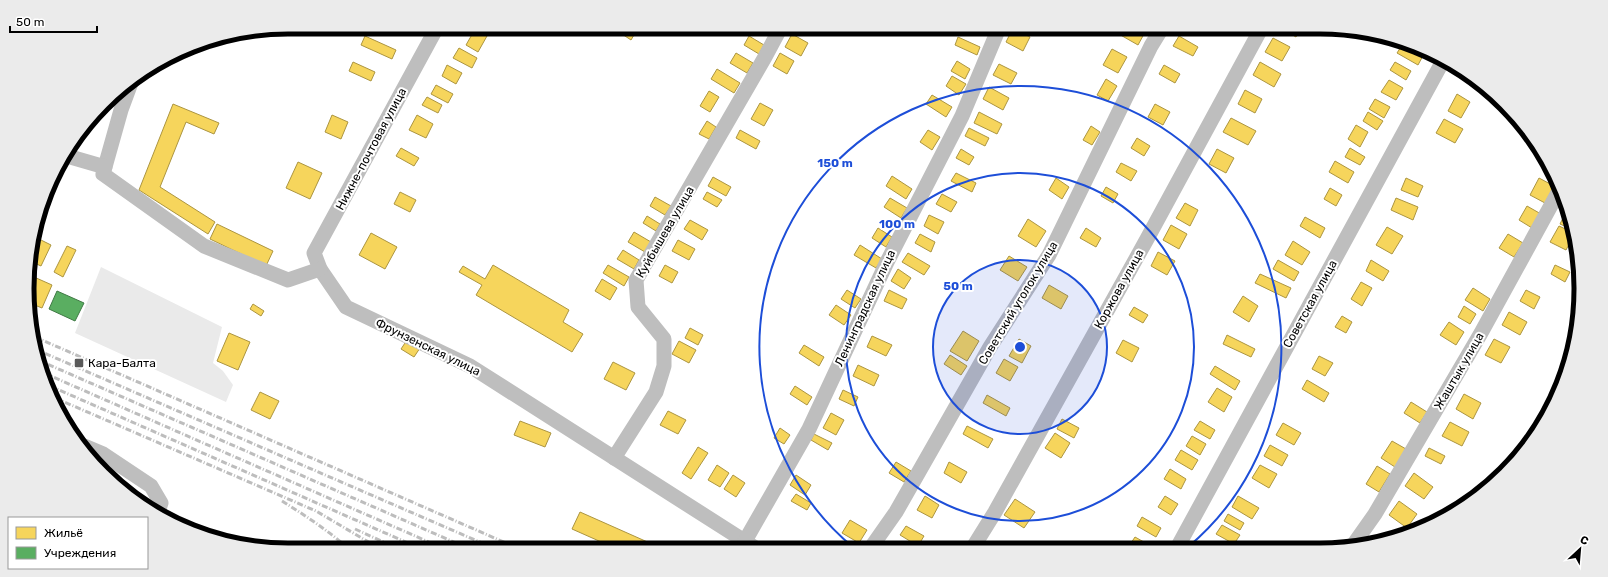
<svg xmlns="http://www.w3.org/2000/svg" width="1608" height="577" viewBox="0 0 1608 577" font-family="Rubik,sans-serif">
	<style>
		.green { fill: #eaeaea }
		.homes { fill: #f6d55c; stroke: #ac9540 }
		.public { fill: #5aae61; stroke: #3f7a44 }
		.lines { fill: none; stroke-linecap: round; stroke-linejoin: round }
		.minor { stroke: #bebebe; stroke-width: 15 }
		.rail { stroke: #bdbdbd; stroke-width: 3; stroke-dasharray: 6 2 1 2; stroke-linecap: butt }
		.ring { fill: none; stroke: #1d4ed8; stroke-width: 2 }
		.poi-dot { fill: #595959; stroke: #fff; stroke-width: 1.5 }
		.labels { text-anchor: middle; stroke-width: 4; stroke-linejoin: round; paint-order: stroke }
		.street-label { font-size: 12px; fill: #000; stroke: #fff }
		.poi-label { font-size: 12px; fill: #000; stroke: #fff; text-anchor: start }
		.rim { fill: none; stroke: #000; stroke-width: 5 }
		.centre { fill: #1d4ed8; stroke: #fff; stroke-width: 2 }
		.ring-label { font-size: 12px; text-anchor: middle; font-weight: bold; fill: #1d4ed8; stroke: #fff; stroke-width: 4; stroke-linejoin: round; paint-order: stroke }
	</style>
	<rect width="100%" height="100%" fill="#fff"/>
	<!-- green -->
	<polygon class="green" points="101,267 222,327 213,363 223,371 233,385 226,402 75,333"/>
	<!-- homes -->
	<g class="homes">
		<polygon points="1279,27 1301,27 1296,37"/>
		<polygon points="1013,28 1030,37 1023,51 1006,42"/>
		<polygon points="1120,28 1134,28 1144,34 1138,45 1117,33"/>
		<polygon points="1191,28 1204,28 1201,33"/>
		<polygon points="616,30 637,30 631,40"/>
		<polygon points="474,31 487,36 478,52 466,45"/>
		<polygon points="792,34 808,43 801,56 785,47"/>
		<polygon points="365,36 396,50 392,59 361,45"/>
		<polygon points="749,36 764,45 759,54 744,45"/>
		<polygon points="1179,36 1198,47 1193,56 1173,46"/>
		<polygon points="958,37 980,47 977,55 955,45"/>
		<polygon points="1273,38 1290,47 1282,61 1265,52"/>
		<polygon points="1404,42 1425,52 1418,65 1397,53"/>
		<polygon points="459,48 477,58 472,68 453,58"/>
		<polygon points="1112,49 1127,57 1118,73 1103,65"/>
		<polygon points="736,53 753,63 747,73 730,63"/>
		<polygon points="780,53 794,61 787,74 773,66"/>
		<polygon points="957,61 970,69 965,79 951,71"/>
		<polygon points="353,62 375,72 371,81 349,71"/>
		<polygon points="1260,62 1281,74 1274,87 1253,75"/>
		<polygon points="1395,62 1411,71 1406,80 1390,70"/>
		<polygon points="999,64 1017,73 1011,84 993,75"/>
		<polygon points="447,65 462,73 456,84 442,76"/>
		<polygon points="1164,65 1180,74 1175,83 1159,74"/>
		<polygon points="717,69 740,83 734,93 711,79"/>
		<polygon points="1469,75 1479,81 1488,90 1467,78"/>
		<polygon points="952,76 966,84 959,95 946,86"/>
		<polygon points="1106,79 1117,86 1108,101 1097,95"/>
		<polygon points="1389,80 1403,88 1396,100 1381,92"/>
		<polygon points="436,85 453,94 448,103 431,94"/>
		<polygon points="989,87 1009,98 1003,110 983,99"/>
		<polygon points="1245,90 1262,99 1255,113 1238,104"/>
		<polygon points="709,91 719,97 710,112 700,106"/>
		<polygon points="1457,94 1470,102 1461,118 1448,111"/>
		<polygon points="932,95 952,107 946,117 926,104"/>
		<polygon points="427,97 442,105 438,113 422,105"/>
		<polygon points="1375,99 1390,107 1384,118 1369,109"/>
		<polygon points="760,103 773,110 764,126 751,119"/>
		<polygon points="173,104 219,123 214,134 186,122 160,187 215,222 208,234 139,190"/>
		<polygon points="1155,104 1170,112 1163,125 1148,117"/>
		<polygon points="979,112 1002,124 997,134 974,123"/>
		<polygon points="1368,112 1383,121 1377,130 1363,121"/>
		<polygon points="332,115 348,122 341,139 325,132"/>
		<polygon points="417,115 433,124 426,138 409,130"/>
		<polygon points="1231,118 1256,131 1248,145 1223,132"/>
		<polygon points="1444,119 1463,129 1455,143 1436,133"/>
		<polygon points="707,121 716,127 709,139 699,134"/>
		<polygon points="1356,125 1368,132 1360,147 1348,139"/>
		<polygon points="1091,126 1100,132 1092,145 1083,140"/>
		<polygon points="969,128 989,138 985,146 965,136"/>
		<polygon points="740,130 760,141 756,149 736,138"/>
		<polygon points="928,130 940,137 932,150 920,142"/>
		<polygon points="1137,138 1150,146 1144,156 1131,148"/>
		<polygon points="401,148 419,158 414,166 396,156"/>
		<polygon points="1350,148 1365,157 1360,165 1345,157"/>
		<polygon points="961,149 974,157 969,165 956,158"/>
		<polygon points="1217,149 1234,158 1226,173 1209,164"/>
		<polygon points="1335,161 1354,172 1348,183 1329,172"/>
		<polygon points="298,162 322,173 310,199 286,188"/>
		<polygon points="1121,163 1137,171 1131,181 1116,172"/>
		<polygon points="956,173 976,183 972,192 951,181"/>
		<polygon points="892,176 912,189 906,199 886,186"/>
		<polygon points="713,177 731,187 726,196 708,186"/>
		<polygon points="1056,178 1069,187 1062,199 1049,190"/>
		<polygon points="1406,178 1423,186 1418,197 1401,190"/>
		<polygon points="1539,178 1554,186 1545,203 1530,195"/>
		<polygon points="1106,187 1118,194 1113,203 1101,196"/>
		<polygon points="1330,188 1342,195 1336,206 1324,199"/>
		<polygon points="400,192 416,200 410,212 394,204"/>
		<polygon points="707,192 722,200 717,207 703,199"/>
		<polygon points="942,194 957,202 951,212 936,204"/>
		<polygon points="655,197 671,206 665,215 650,206"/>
		<polygon points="890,198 907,208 901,218 884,207"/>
		<polygon points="1396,198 1418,207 1413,220 1391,210"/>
		<polygon points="1185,203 1198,210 1190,226 1176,218"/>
		<polygon points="1527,206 1541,214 1532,228 1519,220"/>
		<polygon points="1565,214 1570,217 1573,230 1560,224"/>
		<polygon points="929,215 944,222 938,234 924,226"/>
		<polygon points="647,216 660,224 656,231 643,223"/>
		<polygon points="1305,217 1325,228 1320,238 1300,226"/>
		<polygon points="1028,219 1046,231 1036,247 1018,236"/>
		<polygon points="690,220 708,230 702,240 684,229"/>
		<polygon points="217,224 273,251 266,266 210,239"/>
		<polygon points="1171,225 1187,234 1179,249 1163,240"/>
		<polygon points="1559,226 1574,233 1574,235 1566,250 1550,242"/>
		<polygon points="1387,227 1403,236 1392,254 1376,245"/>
		<polygon points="878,228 892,237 886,247 872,238"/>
		<polygon points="1086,228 1101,238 1096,247 1080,238"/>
		<polygon points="634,232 651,242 645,252 628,242"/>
		<polygon points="371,233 397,247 385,269 359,255"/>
		<polygon points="920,234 935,242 931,252 915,243"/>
		<polygon points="1508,234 1523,243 1514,257 1499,248"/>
		<polygon points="35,237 51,245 41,266 30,261 29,255"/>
		<polygon points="678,240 695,249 689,260 672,251"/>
		<polygon points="1293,241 1310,252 1302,265 1285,255"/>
		<polygon points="860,245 882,259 876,268 854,255"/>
		<polygon points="67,246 76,250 63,277 54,272"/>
		<polygon points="623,250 639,260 634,269 617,259"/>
		<polygon points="1158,252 1175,261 1167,275 1151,266"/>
		<polygon points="908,253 930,266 924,275 902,262"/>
		<polygon points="1009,256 1027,267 1018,281 1000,270"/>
		<polygon points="1278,260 1299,272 1294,281 1273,269"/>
		<polygon points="1371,260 1389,271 1383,281 1366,271"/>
		<polygon points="493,265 569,310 563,322 583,334 572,352 476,295 482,285 459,272 463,266 485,279"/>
		<polygon points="608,265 629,277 624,286 603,273"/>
		<polygon points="665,265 678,272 672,283 659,276"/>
		<polygon points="1555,265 1570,272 1565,282 1551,274"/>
		<polygon points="898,269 911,278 904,289 891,281"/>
		<polygon points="1260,274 1291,288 1286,298 1255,283"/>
		<polygon points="34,277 52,285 42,308 32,304 31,284"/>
		<polygon points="602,279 617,288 610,300 595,291"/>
		<polygon points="1361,282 1372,288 1362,306 1351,299"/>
		<polygon points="1049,285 1068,296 1061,309 1042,298"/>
		<polygon points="1473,288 1490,299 1483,311 1465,300"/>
		<polygon points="847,290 861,299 855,308 841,299"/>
		<polygon points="889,290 907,299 902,309 884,301"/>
		<polygon points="1526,290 1540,297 1534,309 1520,301"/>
		<polygon points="1243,296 1258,306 1249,322 1233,312"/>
		<polygon points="253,304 264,311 261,316 250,309"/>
		<polygon points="836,305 851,315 844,325 829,315"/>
		<polygon points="1464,306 1476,314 1470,324 1458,317"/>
		<polygon points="1134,307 1148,315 1143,323 1129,315"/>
		<polygon points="1509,312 1527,322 1520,335 1502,325"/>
		<polygon points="1342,316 1352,322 1346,333 1335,327"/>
		<polygon points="1449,322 1464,332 1456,345 1440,335"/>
		<polygon points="690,328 703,335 698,345 685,338"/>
		<polygon points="963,331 979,341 967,361 950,351"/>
		<polygon points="229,333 250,342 238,370 217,361"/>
		<polygon points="1227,335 1255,349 1251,357 1223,344"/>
		<polygon points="872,336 892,345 886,356 867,347"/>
		<polygon points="1019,339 1031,346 1022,363 1009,356"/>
		<polygon points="1494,339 1510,347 1501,363 1485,355"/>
		<polygon points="407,340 420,348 414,357 401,349"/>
		<polygon points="1123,340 1139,348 1132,362 1116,353"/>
		<polygon points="679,341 696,350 689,363 672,354"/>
		<polygon points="804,345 824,357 819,366 799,353"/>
		<polygon points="950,355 967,366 961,375 944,364"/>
		<polygon points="1319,356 1333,363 1325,376 1312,369"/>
		<polygon points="1004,359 1018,367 1010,381 996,373"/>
		<polygon points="613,362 635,373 626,390 604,379"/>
		<polygon points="858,365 879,375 874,386 853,376"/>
		<polygon points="1215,366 1240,381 1235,390 1210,374"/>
		<polygon points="1307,380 1329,393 1324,402 1302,389"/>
		<polygon points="795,386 812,397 807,405 790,394"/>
		<polygon points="1217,388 1232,397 1224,412 1208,402"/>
		<polygon points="843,390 858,397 854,406 839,399"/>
		<polygon points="260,392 279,401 270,419 251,410"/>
		<polygon points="1464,394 1481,403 1473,419 1456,409"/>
		<polygon points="987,395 1010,408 1006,416 983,403"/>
		<polygon points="1411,402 1427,412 1420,423 1404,413"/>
		<polygon points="668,411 686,420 678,434 660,425"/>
		<polygon points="831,413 844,420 836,435 823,428"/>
		<polygon points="1062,419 1079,428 1074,438 1057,429"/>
		<polygon points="520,421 551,433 545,447 514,435"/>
		<polygon points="1200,421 1215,430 1210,439 1194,430"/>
		<polygon points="1450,422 1469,432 1462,446 1442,436"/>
		<polygon points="1283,423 1301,433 1294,445 1276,435"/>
		<polygon points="967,426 993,439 988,448 963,434"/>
		<polygon points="780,428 790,435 784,444 774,438"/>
		<polygon points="1055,433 1070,443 1061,458 1045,448"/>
		<polygon points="814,434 832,443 828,450 811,440"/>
		<polygon points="1192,436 1206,444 1200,455 1186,446"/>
		<polygon points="1392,441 1406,449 1395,467 1381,458"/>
		<polygon points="1270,445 1288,455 1282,466 1264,456"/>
		<polygon points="698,447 708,453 691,479 682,473"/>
		<polygon points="1429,448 1445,456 1441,464 1425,456"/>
		<polygon points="1181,450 1198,460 1192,470 1175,460"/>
		<polygon points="896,462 911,471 904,482 889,473"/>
		<polygon points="949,462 967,472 961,483 944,473"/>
		<polygon points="717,465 729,473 720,487 708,480"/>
		<polygon points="1260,465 1277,474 1269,488 1252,478"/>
		<polygon points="1377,466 1390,474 1379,492 1366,484"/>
		<polygon points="1170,469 1186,479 1181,489 1164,479"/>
		<polygon points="1414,473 1433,487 1424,499 1405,486"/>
		<polygon points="733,475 745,483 736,497 724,489"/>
		<polygon points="796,475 811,485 805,495 790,485"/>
		<polygon points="796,494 811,503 807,510 791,501"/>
		<polygon points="925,496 939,505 932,518 917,510"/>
		<polygon points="1165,496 1178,504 1171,515 1158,507"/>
		<polygon points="1238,496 1259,508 1252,519 1232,507"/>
		<polygon points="1015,499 1035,512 1024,528 1004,515"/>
		<polygon points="1399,501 1417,514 1407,528 1389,515"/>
		<polygon points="580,512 652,544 649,549 617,549 572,529"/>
		<polygon points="1228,514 1244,523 1240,530 1224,521"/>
		<polygon points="1142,517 1161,528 1156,537 1137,526"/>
		<polygon points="850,520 867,530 859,543 842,533"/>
		<polygon points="1222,525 1240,535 1234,544 1216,534"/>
		<polygon points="906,526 924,536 918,546 900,535"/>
		<polygon points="1135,537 1151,546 1150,548 1139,548 1131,543"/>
		<polygon points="829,542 839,548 838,549 825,549"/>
	</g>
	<!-- public -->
	<polygon class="public" points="57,291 84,303 75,321 49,309"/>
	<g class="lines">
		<!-- minor -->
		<g class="minor">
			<polyline points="435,31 314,253 320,269 346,307 470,366 757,549"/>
			<polyline points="131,83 121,110 103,174 204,246 288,280 320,269"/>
			<polyline points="67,156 105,167"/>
			<polyline points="84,446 103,454 151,486 161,503 158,512"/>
			<polyline points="614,458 656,392 664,366 664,339 638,307 636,280 765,57 780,29"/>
			<polyline points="745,541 809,429 887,262 962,116 999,28"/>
			<polyline points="1177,548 1444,59"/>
			<polyline points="1351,548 1375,514 1481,333 1560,189"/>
			<polyline points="870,549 896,512 990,347 1049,255 1151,46 1162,28"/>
			<polyline points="972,549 995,512 1147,239 1262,27"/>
		</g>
		<!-- rail -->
		<g class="rail">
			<polyline points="35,337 522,550"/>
			<polyline points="35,349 498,550"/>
			<polyline points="38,360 472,550"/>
			<polyline points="44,373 447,550"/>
			<polyline points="50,386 424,550"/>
			<polyline points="55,398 316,511 382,550"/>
			<path d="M282,501C306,516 329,531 350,550"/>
			<polyline points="355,529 401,550"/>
		</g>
	</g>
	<!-- distance rings -->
	<circle cx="1020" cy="347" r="87" fill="#1d4ed8" fill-opacity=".12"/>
	<g class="ring">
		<circle cx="1020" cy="347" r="87"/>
		<circle cx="1020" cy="347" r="174"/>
		<path d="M854 548A261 261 0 1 1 1188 547"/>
	</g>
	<!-- markers -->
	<rect class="poi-dot" x="74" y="358" width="10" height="10" rx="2"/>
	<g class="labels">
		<!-- street labels -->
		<g class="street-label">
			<text transform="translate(371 149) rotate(-62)" y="4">Нижне-почтовая улица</text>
			<text transform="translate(665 232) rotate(-60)" y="4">Куйбышева улица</text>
			<text transform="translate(1119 289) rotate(-61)" y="4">Коржова улица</text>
			<text transform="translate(1018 303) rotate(-59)" y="4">Советский уголок улица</text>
			<text transform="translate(1310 304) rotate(-61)" y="4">Советская улица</text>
			<text transform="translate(865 308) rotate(-65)" y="4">Ленинградская улица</text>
			<text transform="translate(428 347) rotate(26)" y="4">Фрунзенская улица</text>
			<text transform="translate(1459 371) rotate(-60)" y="4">Жаштык улица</text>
		</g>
		<!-- poi labels -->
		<g class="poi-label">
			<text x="88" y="367">Кара-Балта</text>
		</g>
	</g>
	<!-- crop -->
	<path d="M0 0H1608V577H0ZM288 34H1320A254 254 0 0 1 1574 288V289A254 254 0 0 1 1320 543H288A254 254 0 0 1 34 289V288A254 254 0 0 1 288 34Z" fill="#ebebeb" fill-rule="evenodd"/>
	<path class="rim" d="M288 34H1320A254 254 0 0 1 1574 288V289A254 254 0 0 1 1320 543H288A254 254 0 0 1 34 289V288A254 254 0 0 1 288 34Z"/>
	<circle cx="1020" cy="347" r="6" class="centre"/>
	<g class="ring-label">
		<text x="835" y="167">150 m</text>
		<text x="897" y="228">100 m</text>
		<text x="958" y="290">50 m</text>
	</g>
	<!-- legend -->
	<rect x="8" y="517" width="140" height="52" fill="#ffffff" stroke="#999999"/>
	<rect x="16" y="527" width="20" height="12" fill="#f6d55c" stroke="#999999"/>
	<text x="44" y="537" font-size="12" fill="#000000">Жильё</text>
	<rect x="16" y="547" width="20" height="12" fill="#5aae61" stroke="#999999"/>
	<text x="44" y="557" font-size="12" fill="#000000">Учреждения</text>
	<!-- north arrow -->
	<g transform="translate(1580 549) rotate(26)" stroke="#ffffff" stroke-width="3" paint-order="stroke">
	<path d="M0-3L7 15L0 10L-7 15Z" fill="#000000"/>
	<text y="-6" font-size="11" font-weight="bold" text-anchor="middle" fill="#000000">С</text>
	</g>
	<!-- scale -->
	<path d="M10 26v6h87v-6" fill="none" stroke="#000000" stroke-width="2"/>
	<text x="16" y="26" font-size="12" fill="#000000" stroke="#ffffff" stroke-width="3" paint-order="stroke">50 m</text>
</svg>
